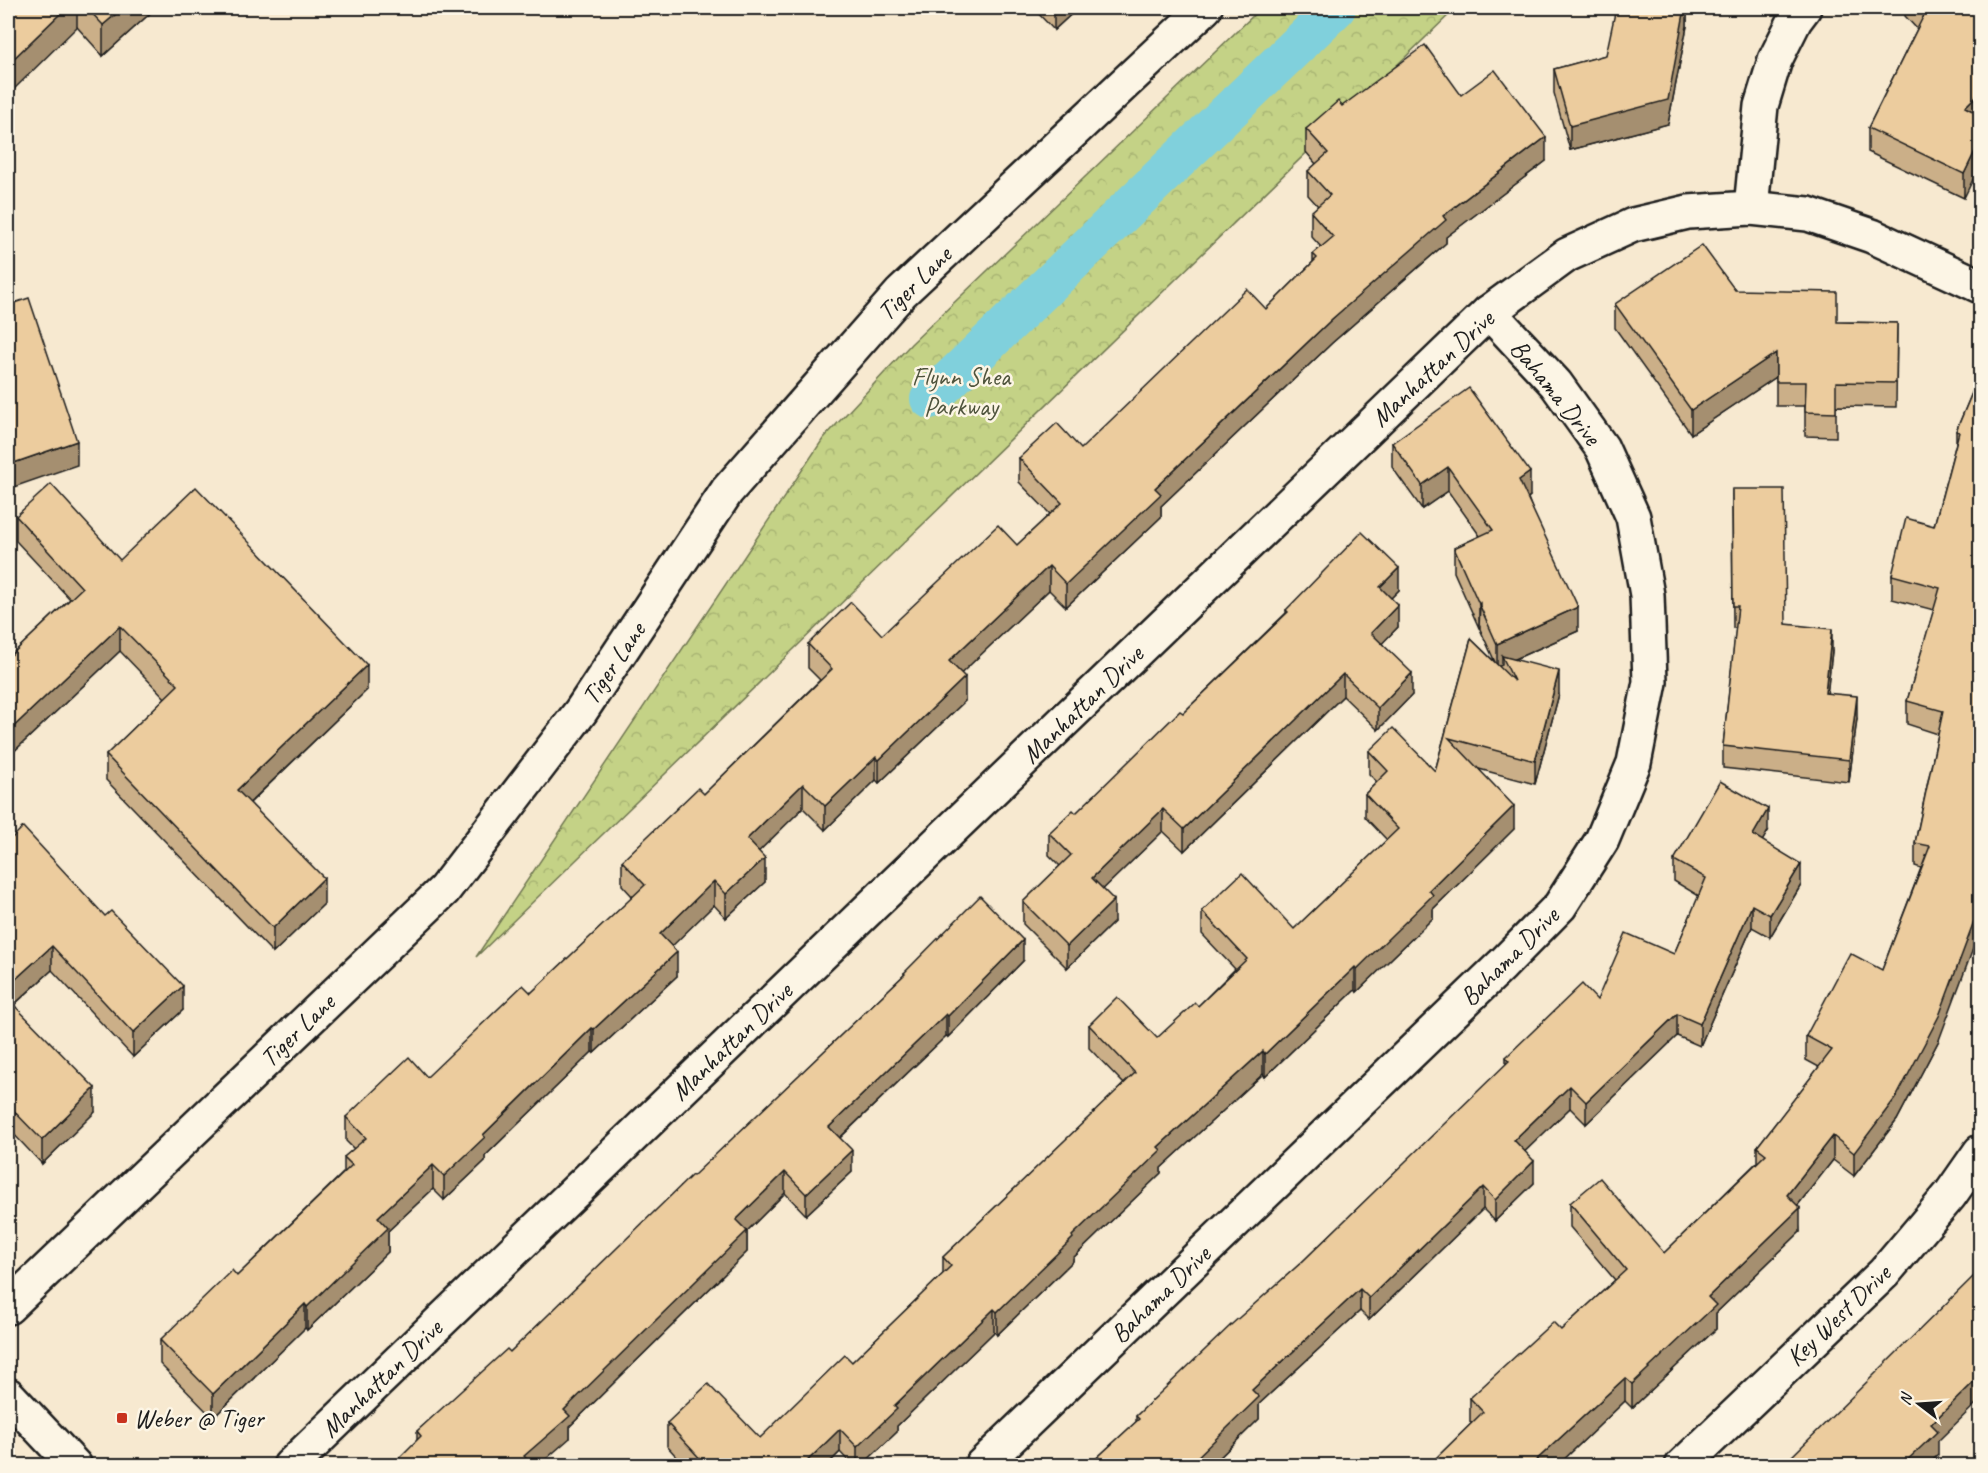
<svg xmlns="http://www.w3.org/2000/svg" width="1988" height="1473" viewBox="0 0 1988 1473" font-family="Caveat,sans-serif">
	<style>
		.park { fill: url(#park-crowns); stroke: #707751; stroke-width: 1.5 }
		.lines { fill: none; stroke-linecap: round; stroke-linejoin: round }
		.canal { stroke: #80d0dc; stroke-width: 40 }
		.minor-casing { stroke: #1c1c1c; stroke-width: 38 }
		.tertiary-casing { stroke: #1c1c1c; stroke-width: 38 }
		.secondary-casing { stroke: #1c1c1c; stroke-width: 38 }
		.minor { stroke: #fcf5e5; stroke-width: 33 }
		.tertiary { stroke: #fcf5e5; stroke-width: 33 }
		.secondary { stroke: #fcf5e5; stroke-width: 33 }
		.wall { fill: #cbaf88; stroke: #1c1c1c; stroke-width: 1.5 }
		.shaded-wall { fill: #a58f6f; stroke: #1c1c1c; stroke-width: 1.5 }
		.building { fill: #eccc9e; stroke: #1c1c1c; stroke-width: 1.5 }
		.poi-dot { fill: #c8321e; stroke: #fcf5e5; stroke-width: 2 }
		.labels { text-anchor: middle; stroke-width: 5; stroke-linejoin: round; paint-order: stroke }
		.street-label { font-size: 26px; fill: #1c1c1c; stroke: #fcf5e5 }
		.park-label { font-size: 26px; fill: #4e533c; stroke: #fcf5e5 }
		.poi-label { font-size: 26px; fill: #1c1c1c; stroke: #fcf5e5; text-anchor: start }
	</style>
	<defs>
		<pattern id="park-crowns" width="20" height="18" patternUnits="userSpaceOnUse" patternTransform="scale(1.5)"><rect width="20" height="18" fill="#c4d286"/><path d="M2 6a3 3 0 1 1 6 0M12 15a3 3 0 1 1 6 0" fill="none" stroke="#a8b473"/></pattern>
	</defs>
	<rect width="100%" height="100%" fill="#f7e9d0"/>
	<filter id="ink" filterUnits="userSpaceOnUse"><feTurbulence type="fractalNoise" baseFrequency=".0167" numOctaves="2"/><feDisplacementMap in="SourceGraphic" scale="12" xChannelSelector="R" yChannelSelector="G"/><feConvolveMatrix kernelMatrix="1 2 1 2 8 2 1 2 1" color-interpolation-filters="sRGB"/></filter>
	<g filter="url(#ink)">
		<!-- park -->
		<polygon class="park" points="1261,8 1456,8 476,957 823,439 911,344"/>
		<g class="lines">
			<!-- canal -->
			<polyline class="canal" points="930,399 1336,8"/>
			<!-- minor casing -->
			<g class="minor-casing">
				<g id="minor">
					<polyline points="1751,208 1761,106 1775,60 1795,20 1804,8"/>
					<polyline points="290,1466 1489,312 1567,255 1633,225 1688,212 1751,208 1808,214 1872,236 1980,286"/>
					<polyline points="981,1466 1502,965 1560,906 1602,840 1634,763 1650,682 1647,595 1633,517 1602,448 1556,384 1489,312"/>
					<polyline points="1682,1466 1884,1273 1950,1195 1980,1152"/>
				</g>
			</g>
			<!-- tertiary casing -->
			<g class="tertiary-casing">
				<polyline id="tertiary" points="8,1307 444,890 581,711 727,491 901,293 1205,8"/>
			</g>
			<!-- secondary casing -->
			<g class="secondary-casing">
				<polyline id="secondary" points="8,1395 75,1466"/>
			</g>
			<!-- minor -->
			<use href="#minor" class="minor"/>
			<!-- tertiary -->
			<use href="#tertiary" class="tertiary"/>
			<!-- secondary -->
			<use href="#secondary" class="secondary"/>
		</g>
		<!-- wall -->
		<g class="wall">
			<polygon points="8,8 156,8 103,56 77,27"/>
			<polygon points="1033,8 1078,8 1054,30"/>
			<polygon points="1687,8 1687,26 1668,124 1570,150 1554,93 1554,69 1606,55"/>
			<polygon points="1905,8 1980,8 1964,198 1868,152 1868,128 1917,29 1905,16"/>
			<polygon points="1461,95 1546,161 1446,237 1446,243 1332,343 1161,506 1161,517 1066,607 1049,590 961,673 965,701 879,783 876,780 825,830 803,808 758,851 765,882 726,918 714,905 671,946 677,976 594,1053 592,1052 485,1156 485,1161 444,1200 433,1189 388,1231 388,1252 307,1330 305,1328 213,1418 160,1364 160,1340 237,1276 344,1172 344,1157 354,1149 346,1141 346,1117 427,1077 531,993 633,897 622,885 622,861 704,794 820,680 808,668 808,644 882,635 1017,545 1050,514 1019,482 1019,458 1081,449 1266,309 1313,262 1313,254 1321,247 1311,236 1311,212 1318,206 1308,195 1308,171 1316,164 1306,152 1306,129 1342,106"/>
			<polygon points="1735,290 1837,322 1897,323 1896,407 1836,406 1836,437 1805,436 1805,406 1776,406 1776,377 1691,434 1615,328 1615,304"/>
			<polygon points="1980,374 1939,1040 1897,1120 1854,1176 1833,1160 1797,1206 1800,1232 1716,1313 1716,1329 1632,1408 1625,1401 1557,1466 1428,1466 1472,1423 1470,1422 1470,1398 1561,1330 1615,1280 1570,1227 1570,1203 1664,1253 1757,1162 1757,1147 1819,1067 1806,1060 1806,1036 1882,970 1921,868 1915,866 1915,843 1938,734 1907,724 1907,701 1934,610 1892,599 1892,575 1934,526 1956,443 1956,431"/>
			<polygon points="1392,443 1530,496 1528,498 1578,631 1515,659 1559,694 1535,784 1479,769 1514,829 1433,909 1433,918 1357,992 1355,990 1265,1077 1263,1074 1161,1168 1161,1173 1073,1258 1073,1261 997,1335 994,1332 897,1426 897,1432 861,1466 853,1466 840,1452 826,1466 685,1466 667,1446 667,1423 760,1438 852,1362 943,1274 943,1257 1124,1084 1089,1048 1089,1025 1157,1038 1198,1006 1235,969 1202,934 1202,911 1294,929 1387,840 1365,817 1365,794 1377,782 1369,774 1369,751 1435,771 1471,639 1495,662 1480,629 1480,627 1479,628 1454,572 1454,548 1480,536 1448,491 1422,509 1392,467"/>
			<polygon points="1732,489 1786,624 1832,651 1827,693 1857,718 1849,782 1723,768 1723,746 1736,628 1733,628"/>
			<polygon points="16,516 120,560 367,690 250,803 324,904 273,953 106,780 106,755 165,698 120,651 8,757 8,658 70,599 16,541"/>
			<polygon points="1399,590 1391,598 1398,627 1382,643 1412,695 1378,730 1343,696 1184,851 1163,831 1103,889 1114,922 1067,968 1023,924 1023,902 1060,866 1049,855 1049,833 1076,813 1183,713 1286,613 1286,610"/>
			<polygon points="1768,831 1762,841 1801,885 1770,937 1752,927 1700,1046 1677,1036 1586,1124 1570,1108 1524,1151 1534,1183 1495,1221 1483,1209 1369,1320 1360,1311 1259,1404 1259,1419 1211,1466 1088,1466 1136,1422 1136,1416 1303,1261 1506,1065 1506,1057 1597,1000 1674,954 1699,896 1674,881 1674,860"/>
			<polygon points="8,842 183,1010 133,1057 52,970 14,1005 95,1112 42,1164 8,1128"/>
			<polygon points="1023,961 948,1037 946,1036 840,1138 852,1172 806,1215 785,1193 747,1231 747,1252 570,1426 570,1438 417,1440 417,1431 510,1352 904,975 904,973"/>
		</g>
		<!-- shaded-wall -->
		<g class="shaded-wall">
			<polygon points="66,8 77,8 77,27 8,95 8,64"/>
			<polygon points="123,8 156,8 103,56 103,25"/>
			<polygon points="1054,8 1078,8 1054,30"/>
			<polygon points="1685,8 1687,8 1687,26 1668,124 1570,150 1570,126"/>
			<polygon points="1980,92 1980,116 1965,107"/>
			<polygon points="1546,137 1546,161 1446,237 1446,243 1332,343 1161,506 1161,517 1066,607 1066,584 1155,488 1332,319 1443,216"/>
			<polygon points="1980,141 1980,165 1964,198 1964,174"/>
			<polygon points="1776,353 1776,377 1691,434 1691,410"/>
			<polygon points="77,441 77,465 8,489 8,465"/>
			<polygon points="1448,467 1448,491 1422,509 1422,485"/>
			<polygon points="1530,472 1530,496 1519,504 1519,480"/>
			<polygon points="1049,566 1049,590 949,685 949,661"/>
			<polygon points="1399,568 1399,590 1380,609 1380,587"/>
			<polygon points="1480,603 1480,606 1479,628 1479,604"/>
			<polygon points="1398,605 1398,627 1371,655 1371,633"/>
			<polygon points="1578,607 1578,631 1506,663 1502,656 1502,665 1497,667 1497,644"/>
			<polygon points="120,626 120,651 8,757 8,732"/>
			<polygon points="1832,629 1832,651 1825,714 1825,693"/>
			<polygon points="367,665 367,690 237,815 237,790"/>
			<polygon points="1559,671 1559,694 1535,784 1535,761"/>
			<polygon points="1412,673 1412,695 1378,730 1378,708"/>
			<polygon points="1343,674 1343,696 1184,851 1184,829"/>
			<polygon points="965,677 965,701 879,783 879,760"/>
			<polygon points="1857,696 1857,718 1849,782 1849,760"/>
			<polygon points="876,757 876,780 825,830 825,806"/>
			<polygon points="803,784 803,808 747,863 747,839"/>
			<polygon points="1514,806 1514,829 1433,909 1433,918 1357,992 1357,969 1429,890"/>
			<polygon points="1163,809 1163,831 1092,900 1092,878"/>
			<polygon points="1768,809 1768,831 1753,857 1753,835"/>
			<polygon points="765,858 765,882 726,918 726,894"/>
			<polygon points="1980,860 1980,884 1977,876"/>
			<polygon points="1801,864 1801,885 1770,937 1770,915"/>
			<polygon points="324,878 324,904 273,953 273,928"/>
			<polygon points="714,881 714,905 660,958 660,934"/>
			<polygon points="1114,900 1114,922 1067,968 1067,946"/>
			<polygon points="1752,905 1752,927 1700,1046 1700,1024"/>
			<polygon points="1980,906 1980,930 1939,1040 1897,1120 1854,1176 1854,1153"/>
			<polygon points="1023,940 1023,961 948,1037 948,1016"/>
			<polygon points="52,946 52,970 8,1010 8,986"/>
			<polygon points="677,952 677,976 594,1053 594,1029"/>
			<polygon points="1355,967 1355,990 1265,1077 1265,1054"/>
			<polygon points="183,986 183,1010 133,1057 133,1033"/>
			<polygon points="946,1014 946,1036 829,1148 829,1127"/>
			<polygon points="1677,1014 1677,1036 1586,1124 1586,1102"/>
			<polygon points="592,1028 592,1052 485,1156 485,1161 444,1200 444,1176 483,1135"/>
			<polygon points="1263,1051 1263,1074 1161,1168 1161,1173 1073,1258 1073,1261 997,1335 997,1312 1158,1147"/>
			<polygon points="1570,1086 1570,1108 1514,1162 1514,1140"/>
			<polygon points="95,1088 95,1112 42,1164 42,1140"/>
			<polygon points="1833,1136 1833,1160 1787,1219 1787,1195"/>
			<polygon points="852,1150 852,1172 806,1215 806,1194"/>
			<polygon points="1534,1161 1534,1183 1495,1221 1495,1200"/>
			<polygon points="433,1165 433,1189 388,1231 388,1252 307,1330 307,1307 378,1217"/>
			<polygon points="785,1172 785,1193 747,1231 747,1252 570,1426 570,1438 538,1466 524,1466 524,1456 564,1410 736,1220"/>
			<polygon points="1483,1187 1483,1209 1369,1320 1369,1298"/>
			<polygon points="1800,1208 1800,1232 1716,1313 1716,1329 1632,1408 1632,1384 1708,1297"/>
			<polygon points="1360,1289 1360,1311 1259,1404 1259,1419 1211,1466 1188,1466 1252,1390"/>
			<polygon points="305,1304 305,1328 213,1418 213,1394"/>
			<polygon points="994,1309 994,1332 897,1426 897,1432 861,1466 857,1466 857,1447 894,1406"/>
			<polygon points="1980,1376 1980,1400 1938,1441 1938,1455 1927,1466 1901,1466 1931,1424"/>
			<polygon points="1625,1378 1625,1401 1557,1466 1532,1466 1532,1464"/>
			<polygon points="840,1429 840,1452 826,1466 802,1466"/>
			<polygon points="1177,1460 1177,1466 1171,1466"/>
		</g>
		<!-- building -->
		<g class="building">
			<polygon points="8,8 66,8 8,64"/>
			<polygon points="87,8 123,8 103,25"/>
			<polygon points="1616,8 1685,8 1668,100 1570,126 1554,69 1606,55"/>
			<polygon points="1919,8 1980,8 1980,92 1965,107 1980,115 1980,141 1964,174 1868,128 1925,13"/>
			<polygon points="1425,45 1461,95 1495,70 1546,137 1443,216 1446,220 1332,319 1155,488 1161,494 1066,584 1049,566 949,661 965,677 879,760 876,757 825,806 803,784 747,839 765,858 726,894 714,881 660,934 677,952 594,1029 592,1028 483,1135 485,1137 444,1176 433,1165 378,1217 388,1228 307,1307 305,1304 213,1394 160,1340 232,1270 237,1276 352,1165 344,1157 366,1138 346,1117 409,1057 427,1077 523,985 531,993 645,885 622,861 698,788 704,794 832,669 808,644 851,602 882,635 998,525 1017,545 1062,503 1019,458 1057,423 1081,449 1247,289 1266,309 1317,258 1313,254 1333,237 1311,212 1330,195 1308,171 1328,153 1306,129 1338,101 1342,106"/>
			<polygon points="1702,245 1735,290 1837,292 1837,322 1897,323 1896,383 1836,382 1836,413 1805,412 1806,382 1776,382 1776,353 1691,410 1615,304"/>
			<polygon points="29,298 77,441 8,465 8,305"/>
			<polygon points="1980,374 1980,860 1977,876 1980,878 1980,906 1939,1016 1897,1096 1854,1153 1833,1136 1787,1195 1800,1208 1708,1297 1716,1305 1632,1384 1625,1378 1532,1464 1531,1463 1529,1466 1428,1466 1483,1412 1470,1398 1553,1322 1561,1330 1626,1270 1570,1203 1600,1178 1664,1253 1766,1154 1757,1147 1832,1050 1806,1036 1850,953 1882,970 1930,846 1915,843 1943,711 1907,701 1940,588 1892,575 1906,518 1934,526 1959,432 1956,431"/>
			<polygon points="1469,388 1530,472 1519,480 1578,607 1497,644 1480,606 1480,603 1479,604 1454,548 1493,530 1448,467 1422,485 1392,443"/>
			<polygon points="51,484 120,560 196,487 367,665 237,790 324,878 273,928 106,755 178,685 120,626 8,732 8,658 82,588 16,516"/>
			<polygon points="1732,489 1784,489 1786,624 1832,629 1825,693 1857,696 1849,760 1723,746 1738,606 1733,606"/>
			<polygon points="1362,532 1399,568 1380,587 1398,605 1371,633 1412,673 1378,708 1343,674 1184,829 1163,809 1092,878 1114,900 1067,946 1023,902 1071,855 1049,833 1073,810 1076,813 1180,711 1183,713 1288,612 1286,610"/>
			<polygon points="1471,639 1514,681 1502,656 1559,671 1535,761 1449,738 1514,806 1429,890 1433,895 1357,969 1355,967 1265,1054 1263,1051 1158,1147 1161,1150 1072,1236 1073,1238 997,1312 994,1309 894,1406 897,1409 857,1447 840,1429 802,1466 707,1466 667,1423 708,1384 760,1438 845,1355 852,1362 951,1266 943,1257 1135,1073 1089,1025 1117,997 1157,1038 1195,1003 1198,1006 1247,959 1202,911 1242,873 1294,929 1398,829 1365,794 1388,771 1369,751 1393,728 1435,771"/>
			<polygon points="1720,781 1768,809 1753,835 1801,864 1770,915 1752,905 1700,1024 1677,1014 1586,1102 1570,1086 1514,1140 1534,1161 1495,1200 1483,1187 1369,1298 1360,1289 1252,1390 1259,1397 1188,1466 1183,1466 1177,1460 1171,1466 1088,1466 1139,1419 1136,1416 1232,1324 1303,1261 1509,1061 1506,1057 1582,984 1597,1000 1626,933 1674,954 1706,878 1674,860"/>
			<polygon points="23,827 105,916 111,911 183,986 133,1033 52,946 8,986 8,842"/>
			<polygon points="980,896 1023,940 948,1016 946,1014 829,1127 852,1150 806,1194 785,1172 736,1220 747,1231 564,1410 570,1416 524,1456 533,1466 391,1466 421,1436 417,1431 507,1349 510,1352 692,1175 693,1176 905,974 904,973"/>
			<polygon points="8,999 95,1088 42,1140 8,1105"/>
			<polygon points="1980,1270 1980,1376 1931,1424 1938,1431 1901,1466 1782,1466"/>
		</g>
	</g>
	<!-- markers -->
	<rect class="poi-dot" x="116" y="1412" width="12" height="12" rx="3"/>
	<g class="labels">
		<!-- street labels -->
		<g class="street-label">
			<text transform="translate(914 283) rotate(-45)" y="9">Tiger Lane</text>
			<text transform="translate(1432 368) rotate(-43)" y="9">Manhattan Drive</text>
			<text transform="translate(1556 392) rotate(51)" y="9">Bahama Drive</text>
			<text transform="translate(613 663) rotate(-56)" y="9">Tiger Lane</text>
			<text transform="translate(1082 704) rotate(-44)" y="9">Manhattan Drive</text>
			<text transform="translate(1509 956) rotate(-45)" y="9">Bahama Drive</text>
			<text transform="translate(297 1030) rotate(-44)" y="9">Tiger Lane</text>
			<text transform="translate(731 1041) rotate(-44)" y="9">Manhattan Drive</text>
			<text transform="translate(1160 1294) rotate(-44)" y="9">Bahama Drive</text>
			<text transform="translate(1838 1315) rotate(-44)" y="9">Key West Drive</text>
			<text transform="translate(381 1378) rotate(-44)" y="9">Manhattan Drive</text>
		</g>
		<!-- park labels -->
		<g class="park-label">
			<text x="961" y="385">Flynn Shea<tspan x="961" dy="30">Parkway</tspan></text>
		</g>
		<!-- poi labels -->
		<g class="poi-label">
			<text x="134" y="1427">Weber @ Tiger</text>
		</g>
	</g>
	<!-- margin -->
	<rect width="1988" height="1473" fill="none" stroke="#fcf5e5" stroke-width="30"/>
	<rect x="15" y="15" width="1958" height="1443" fill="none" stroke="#1c1c1c" stroke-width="2" filter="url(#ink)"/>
	<!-- north arrow -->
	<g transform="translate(1919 1404) rotate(287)" stroke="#fcf5e5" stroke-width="4.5" paint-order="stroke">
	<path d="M0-4.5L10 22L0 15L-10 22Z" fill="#1c1c1c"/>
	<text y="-9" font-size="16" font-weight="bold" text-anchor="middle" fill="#1c1c1c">N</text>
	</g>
</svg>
